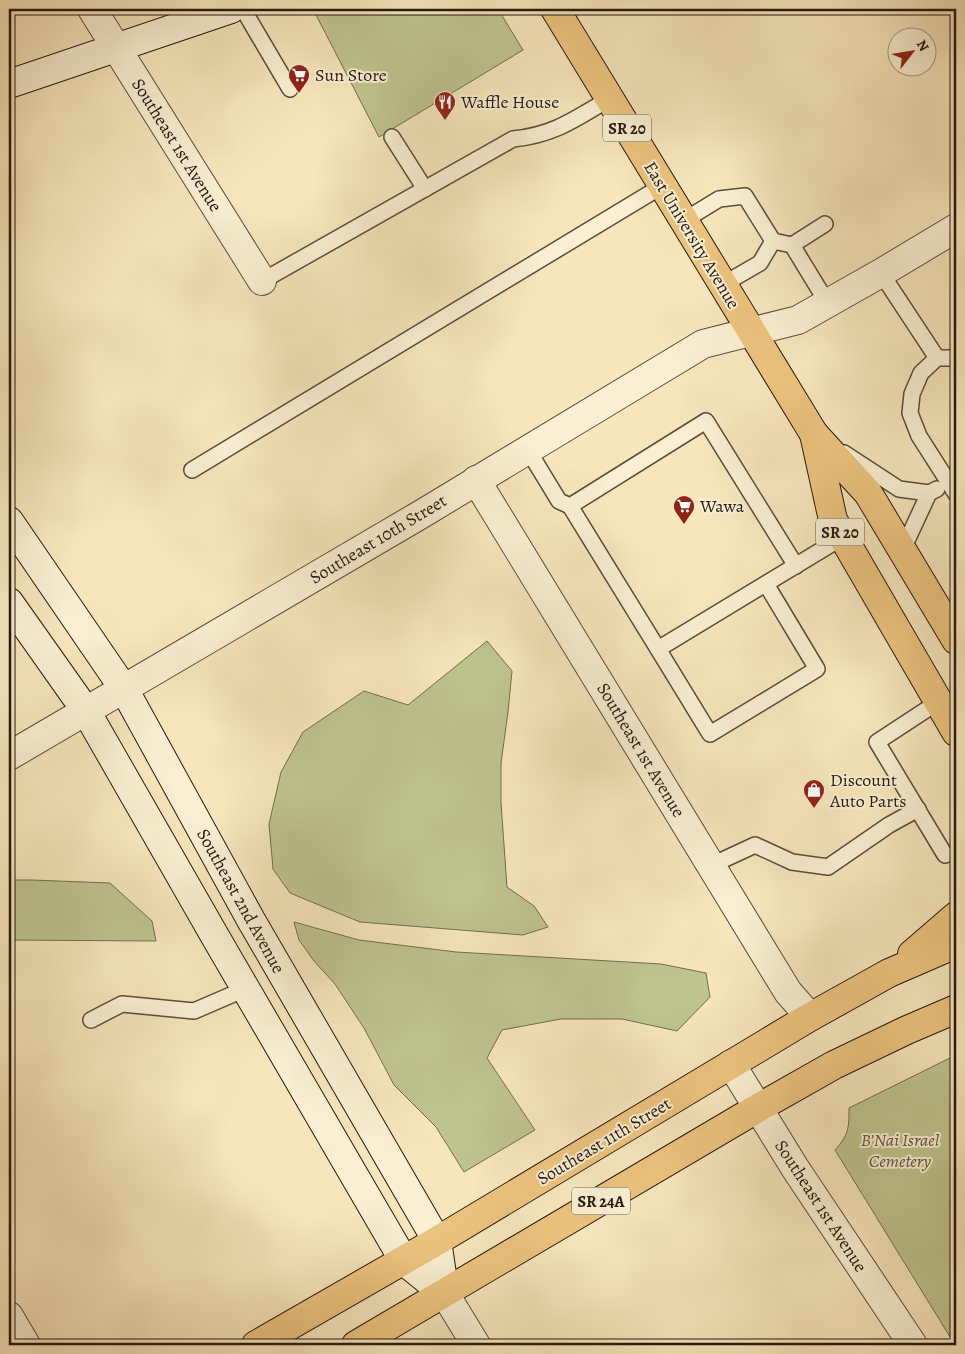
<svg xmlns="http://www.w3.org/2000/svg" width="965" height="1354" viewBox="0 0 965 1354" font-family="Alegreya,serif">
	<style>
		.green { fill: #bfc48f; stroke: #726e50 }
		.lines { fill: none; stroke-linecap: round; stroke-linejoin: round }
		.lane-casing { stroke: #5a4c3c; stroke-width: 18 }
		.street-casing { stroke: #5a4c3c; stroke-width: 30 }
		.secondary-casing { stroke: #251811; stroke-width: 30 }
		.primary-casing { stroke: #251811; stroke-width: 30 }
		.highway-casing { stroke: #251811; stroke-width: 30 }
		.lane { stroke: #faefd3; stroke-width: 15 }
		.street { stroke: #faefd3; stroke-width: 28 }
		.secondary { stroke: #faefd3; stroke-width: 28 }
		.primary { stroke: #ecc37e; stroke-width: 28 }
		.highway { stroke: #ecc37e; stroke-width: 28 }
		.labels { text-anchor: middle; stroke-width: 4; stroke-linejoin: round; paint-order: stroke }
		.shield { fill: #faefd3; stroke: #65584b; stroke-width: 1 }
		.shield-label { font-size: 16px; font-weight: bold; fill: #251811 }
		.poi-label { font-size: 18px; fill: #251811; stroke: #faefd3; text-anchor: start }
		.street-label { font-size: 18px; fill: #251811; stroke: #faefd3 }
		.park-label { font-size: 18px; font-style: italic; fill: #5b543d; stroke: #faefd3 }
	</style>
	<rect width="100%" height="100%" fill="#f7e6bc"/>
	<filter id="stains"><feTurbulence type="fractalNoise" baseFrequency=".004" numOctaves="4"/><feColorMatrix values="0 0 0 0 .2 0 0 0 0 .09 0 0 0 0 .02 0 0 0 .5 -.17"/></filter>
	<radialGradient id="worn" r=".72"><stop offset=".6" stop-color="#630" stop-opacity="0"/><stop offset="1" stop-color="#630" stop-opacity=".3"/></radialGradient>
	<!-- green -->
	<g class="green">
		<polygon points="321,9 498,9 523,50 379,137 314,11"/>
		<polygon points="487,641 512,671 508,712 501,763 501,803 507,887 534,906 548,927 523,935 360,922 290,893 273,869 269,824 281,772 303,732 364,691 408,705"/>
		<polygon points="9,880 32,880 110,883 152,921 156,941 9,940"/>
		<polygon points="294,922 359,940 456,952 661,964 706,973 710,997 677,1031 622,1019 561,1019 502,1030 487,1058 535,1130 464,1172 436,1127 394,1085 364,1028 335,984 314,961 299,940"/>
		<path d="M956,1055V1345H955L835,1150C849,1135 849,1127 849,1108Z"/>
	</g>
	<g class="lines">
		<!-- lane casing -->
		<g class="lane-casing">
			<g id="lane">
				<polyline points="243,9 290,89"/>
				<polyline points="392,137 425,189"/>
				<polyline points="683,221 719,199 745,196 773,241 760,263 722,285"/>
				<polyline points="773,241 792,245 828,304"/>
				<polyline points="792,245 825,224"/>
				<polyline points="881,273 937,358"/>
				<path d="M262,281L513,139C554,135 575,119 609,99"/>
				<polyline points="956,358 937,358 921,373 912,394 910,413 919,436 956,494"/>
				<polyline points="528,450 559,501 570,506"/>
				<polyline points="844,453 899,489 929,493"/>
				<polyline points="192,470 662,186"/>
				<polyline points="903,549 929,493 937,489"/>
				<polyline points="766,584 817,669 710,734 658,649 843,537"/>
				<polyline points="658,649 570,506 706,421 796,566"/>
				<polyline points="938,702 877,742 945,855"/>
				<polyline points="712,865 755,845 792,862 828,867 889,825 918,809"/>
				<polyline points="91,1020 122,1004 194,1011 245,989"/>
			</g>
		</g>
		<!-- street casing -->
		<g class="street-casing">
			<g id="street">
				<polyline points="92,9 262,281"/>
				<polyline points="476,480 788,992 810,1017"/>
				<polyline points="9,756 420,515 703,344 798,320 881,273 956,228"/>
				<polyline points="731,1064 795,1168 913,1345"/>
				<polyline points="445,1294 476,1345"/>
				<polyline points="9,1316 26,1345"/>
			</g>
		</g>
		<!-- secondary casing -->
		<g class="secondary-casing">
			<g id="secondary">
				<polyline points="9,84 231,9"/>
				<polyline points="9,521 124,689 251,920 437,1241 445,1294"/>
				<polyline points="9,602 86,711 216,938 404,1261 445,1294"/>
			</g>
		</g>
		<!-- primary casing -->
		<g class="primary-casing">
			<g id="primary">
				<polyline points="555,9 814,434 868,493 956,640"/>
				<polyline points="814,434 833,520 956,732"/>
			</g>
		</g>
		<!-- highway casing -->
		<g class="highway-casing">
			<g id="highway">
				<polyline points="912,954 956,916"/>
				<polyline points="256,1345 437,1241 810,1017 889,973 956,944"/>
				<polyline points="356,1345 758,1108 834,1065 907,1030 956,1009"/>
			</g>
		</g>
		<!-- lane -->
		<use href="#lane" class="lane"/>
		<!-- street -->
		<use href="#street" class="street"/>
		<!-- secondary -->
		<use href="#secondary" class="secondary"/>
		<!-- primary -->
		<use href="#primary" class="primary"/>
		<!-- highway -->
		<use href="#highway" class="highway"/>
	</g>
	<!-- icons -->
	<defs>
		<g id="supermarket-pin" transform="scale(1.125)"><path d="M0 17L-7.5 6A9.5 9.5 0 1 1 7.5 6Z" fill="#8f2418" stroke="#faefd3"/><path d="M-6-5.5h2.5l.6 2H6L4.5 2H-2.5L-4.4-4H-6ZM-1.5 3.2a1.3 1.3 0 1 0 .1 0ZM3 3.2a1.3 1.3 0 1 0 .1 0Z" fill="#fff"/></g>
		<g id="restaurant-pin" transform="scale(1.125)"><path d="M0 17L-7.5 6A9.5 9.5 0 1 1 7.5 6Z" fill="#8f2418" stroke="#faefd3"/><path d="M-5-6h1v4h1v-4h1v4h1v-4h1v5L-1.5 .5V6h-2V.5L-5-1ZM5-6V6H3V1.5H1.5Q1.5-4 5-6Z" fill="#fff"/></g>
		<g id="shop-pin" transform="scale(1.125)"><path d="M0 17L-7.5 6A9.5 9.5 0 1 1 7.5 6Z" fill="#8f2418" stroke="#faefd3"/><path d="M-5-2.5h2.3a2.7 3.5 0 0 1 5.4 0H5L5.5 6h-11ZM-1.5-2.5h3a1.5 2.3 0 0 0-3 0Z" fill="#fff"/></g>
	</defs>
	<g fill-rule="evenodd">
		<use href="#supermarket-pin" x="299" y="75"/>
		<use href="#restaurant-pin" x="445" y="102"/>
		<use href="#supermarket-pin" x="684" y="506"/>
		<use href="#shop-pin" x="814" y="790"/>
	</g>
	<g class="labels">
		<!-- shield labels -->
		<g class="shield">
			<rect x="603" y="114.5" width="48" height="27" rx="4"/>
			<rect x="816" y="518.5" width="48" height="27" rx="4"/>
			<rect x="572" y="1187.5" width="58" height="27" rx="4"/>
		</g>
		<g class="shield-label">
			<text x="627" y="134">SR 20</text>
			<text x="840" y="538">SR 20</text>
			<text x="601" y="1207">SR 24A</text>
		</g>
		<!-- poi labels -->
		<g class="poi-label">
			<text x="315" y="81">Sun Store</text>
			<text x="461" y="108">Waffle House</text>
			<text x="700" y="512">Wawa</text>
			<text x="830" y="786">Discount<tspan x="830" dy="21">Auto Parts</tspan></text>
		</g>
		<!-- street labels -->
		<g class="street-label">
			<text transform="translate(177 145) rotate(58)" y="6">Southeast 1st Avenue</text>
			<text transform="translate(692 235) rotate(59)" y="6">East University Avenue</text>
			<text transform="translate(378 539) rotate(-31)" y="6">Southeast 10th Street</text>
			<text transform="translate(641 750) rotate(59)" y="6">Southeast 1st Avenue</text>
			<text transform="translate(241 901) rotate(61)" y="6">Southeast 2nd Avenue</text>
			<text transform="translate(604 1141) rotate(-31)" y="6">Southeast 11th Street</text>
			<text transform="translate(821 1206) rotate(57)" y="6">Southeast 1st Avenue</text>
		</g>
		<!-- park labels -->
		<g class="park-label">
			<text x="900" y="1146">B’Nai Israel<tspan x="900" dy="21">Cemetery</tspan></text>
		</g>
	</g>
	<!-- margin -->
	<rect width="965" height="1354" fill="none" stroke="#f7e6bc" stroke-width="30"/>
	<rect x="10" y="10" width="945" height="1334" fill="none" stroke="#251811" stroke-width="2.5"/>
	<rect x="15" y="15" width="935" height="1324" fill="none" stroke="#251811"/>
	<!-- north arrow -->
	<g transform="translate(912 52) rotate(59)"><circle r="24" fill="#faefd3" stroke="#a59985"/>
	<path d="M0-4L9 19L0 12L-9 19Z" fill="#8f2418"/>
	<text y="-8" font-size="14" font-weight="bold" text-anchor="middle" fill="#251811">N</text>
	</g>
	<rect width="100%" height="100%" filter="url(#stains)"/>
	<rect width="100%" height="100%" fill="url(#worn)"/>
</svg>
